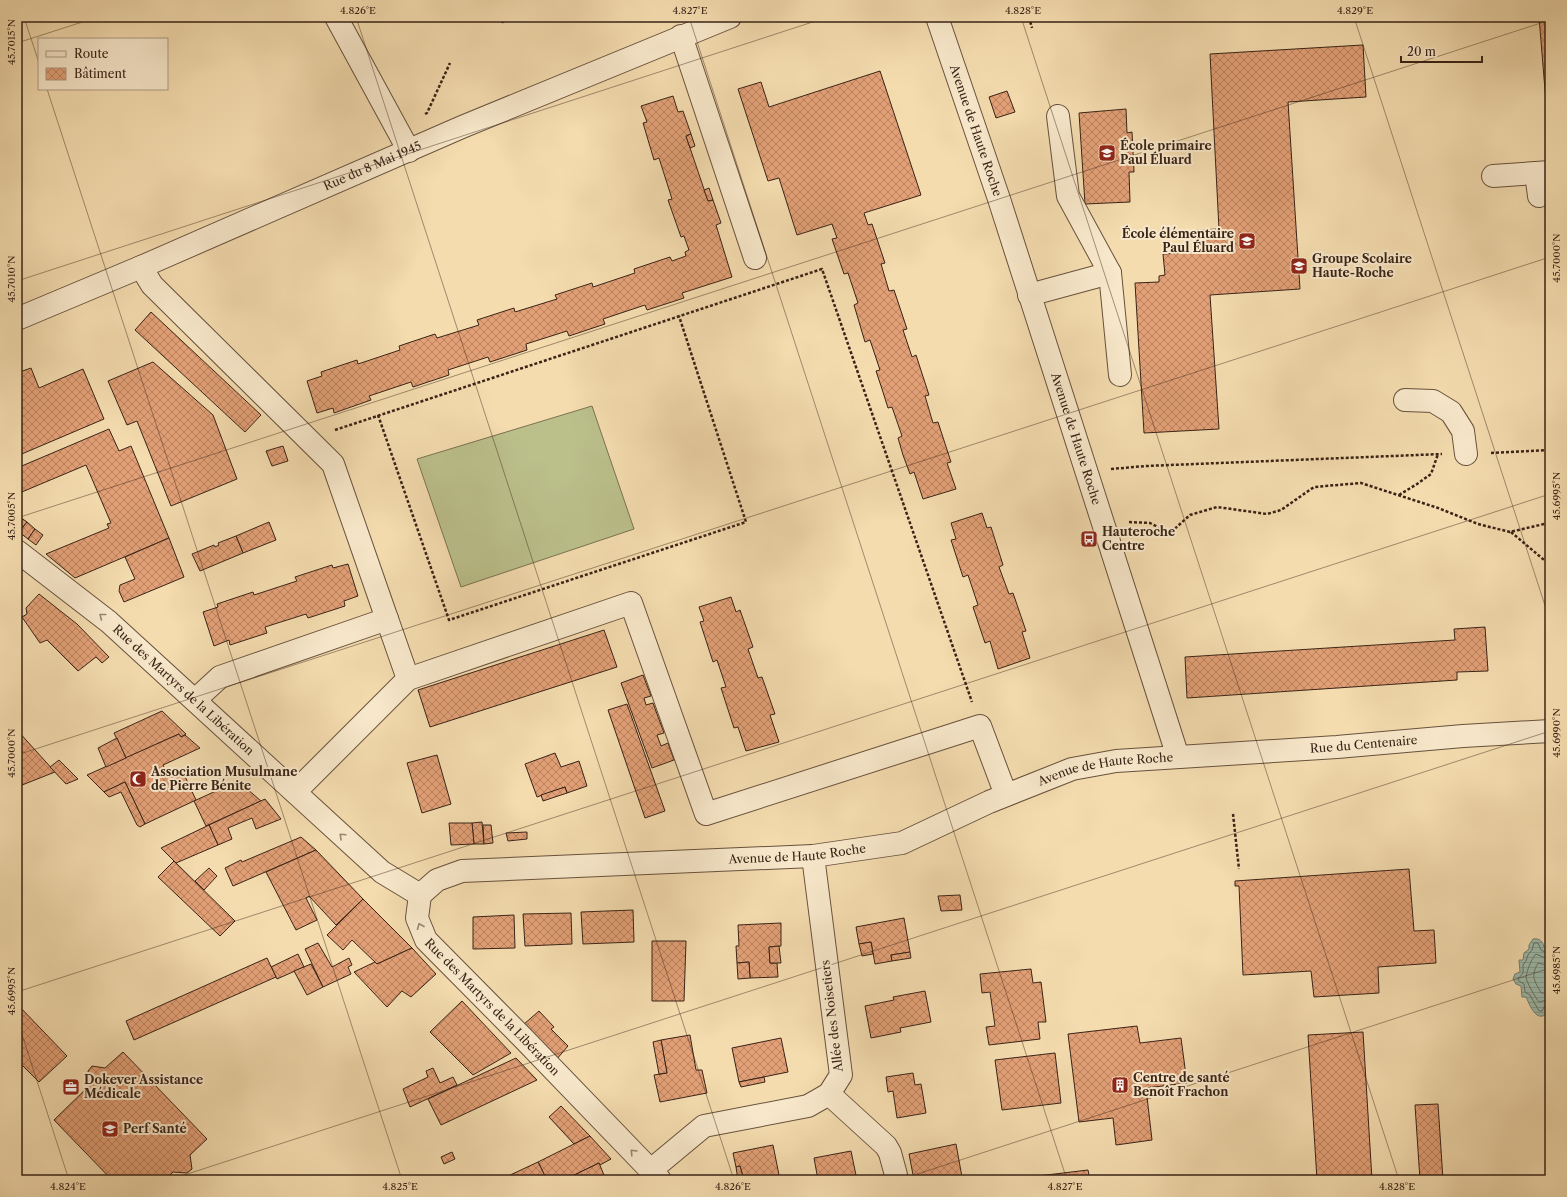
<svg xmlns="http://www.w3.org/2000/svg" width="1567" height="1197" viewBox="0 0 1567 1197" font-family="'Libre Caslon Text',serif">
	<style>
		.grass { fill: #bbc08b; stroke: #7a7251 }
		.water { fill: url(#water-rules); stroke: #747e71 }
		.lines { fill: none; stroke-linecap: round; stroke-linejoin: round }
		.shore { stroke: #6a6f62; stroke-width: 1 }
		.building { fill: url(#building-cross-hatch); stroke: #392317 }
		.minor-casing { stroke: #68513d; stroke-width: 24 }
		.path { stroke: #392317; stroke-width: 2.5; stroke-dasharray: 3 2; stroke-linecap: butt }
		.minor { stroke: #f8e8cb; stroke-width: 22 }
		.oneway { stroke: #988671 }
		.ticks { fill: none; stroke: #392317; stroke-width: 1; stroke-opacity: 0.45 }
		.labels { text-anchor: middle; stroke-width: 4; stroke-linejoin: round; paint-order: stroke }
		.street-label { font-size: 12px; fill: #392317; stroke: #f8e8cb }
		.poi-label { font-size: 12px; font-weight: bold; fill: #392317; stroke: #f8e8cb; text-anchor: start }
		.neatline { fill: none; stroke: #392317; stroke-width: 1.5 }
		.ticks-label { font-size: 10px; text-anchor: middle; fill: #392317 }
	</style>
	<defs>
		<pattern id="water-rules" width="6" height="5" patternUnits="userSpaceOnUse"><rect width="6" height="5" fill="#9cbbad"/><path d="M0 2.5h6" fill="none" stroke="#87a094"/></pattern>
		<pattern id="building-cross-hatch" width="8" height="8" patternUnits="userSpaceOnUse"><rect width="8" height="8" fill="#e3a076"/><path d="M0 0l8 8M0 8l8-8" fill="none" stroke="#b98260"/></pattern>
	</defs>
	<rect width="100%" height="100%" fill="#f4dcaf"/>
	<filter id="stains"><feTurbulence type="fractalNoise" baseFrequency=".005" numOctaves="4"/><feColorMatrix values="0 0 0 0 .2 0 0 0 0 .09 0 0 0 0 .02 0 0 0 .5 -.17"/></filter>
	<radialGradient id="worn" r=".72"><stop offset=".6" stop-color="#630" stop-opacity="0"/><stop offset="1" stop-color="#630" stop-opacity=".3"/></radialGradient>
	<!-- grass -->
	<polygon class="grass" points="592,406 634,529 461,587 417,459"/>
	<!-- water -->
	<path class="water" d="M1533,939C1539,938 1543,941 1544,947L1548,950L1550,955V1007C1548,1009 1547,1013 1545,1015C1535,1021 1529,1003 1526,997H1522L1521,986L1516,984L1513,979L1515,974L1520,972L1519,960H1523L1524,953L1529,949V945Z"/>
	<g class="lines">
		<!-- shore -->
		<g class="shore">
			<polyline points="1550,955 1541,950 1538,943 1534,943 1532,950 1528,955 1526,961 1523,965 1523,973 1518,979 1519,981 1524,984 1525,992 1530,995 1539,1011 1542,1011 1545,1005 1550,1004"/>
			<path d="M1550,960L1536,954C1531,959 1527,971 1526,977C1526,981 1536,999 1539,1002L1550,999"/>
			<path d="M1550,966L1538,963C1530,977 1535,981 1541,993H1550"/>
		</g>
	</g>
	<!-- building -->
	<g class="building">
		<polygon points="499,17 514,17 502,23"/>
		<polygon points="1539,17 1550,17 1550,101 1546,102"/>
		<polygon points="1363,45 1366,97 1288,102 1300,289 1210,295 1219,429 1144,433 1135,283 1159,282 1159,276 1165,275 1163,254 1198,252 1197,230 1219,229 1210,54"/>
		<polygon points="880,71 921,195 864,213 868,225 872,224 885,263 881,264 889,291 894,290 907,329 903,330 912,357 916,355 929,395 925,396 933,423 938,422 951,462 947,463 956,489 923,499 914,472 910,474 903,455 898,438 902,436 892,407 888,408 882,389 876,371 880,370 870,340 865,342 854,305 858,303 848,273 844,274 832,239 837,238 832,224 797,235 779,178 768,181 738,89 761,82 769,107"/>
		<polygon points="1007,91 1015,112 996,118 989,97"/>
		<polygon points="673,96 678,112 683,111 691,134 686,136 708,201 713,200 721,223 716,225 732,277 682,293 684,298 647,310 645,305 603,319 605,324 569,336 567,331 526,344 527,350 490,362 488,357 448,370 449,375 413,387 411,382 369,396 371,400 334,413 333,408 317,413 307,381 322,376 321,372 357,360 358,364 400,350 399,346 435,334 437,338 479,325 477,320 514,308 515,312 557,299 555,295 592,283 593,287 635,273 634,269 670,257 672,261 686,256 685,252 689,250 684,236 681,237 668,200 672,199 659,158 654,160 643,123 647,122 641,106"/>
		<polygon points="1550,101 1550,108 1547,109 1546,102"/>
		<polygon points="1126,109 1127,133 1132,132 1134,172 1129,172 1130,202 1085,204 1079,113"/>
		<polygon points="691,134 695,146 690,148 686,136"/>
		<polygon points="709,188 713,200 708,201 704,190"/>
		<polygon points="151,312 261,415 245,432 135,330"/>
		<polygon points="153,362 213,415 237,479 171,506 137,421 127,425 108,381"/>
		<polygon points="31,368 39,388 83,369 104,419 17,456 17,373"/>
		<polygon points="109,429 119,451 131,446 169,538 75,578 46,554 109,528 107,524 111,523 86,465 17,494 17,468"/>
		<polygon points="283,446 288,461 272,466 266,451"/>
		<polygon points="982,513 987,528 991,527 1003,565 999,567 1009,594 1013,593 1026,631 1022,632 1030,658 998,669 990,641 985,643 973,607 978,605 968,575 963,577 951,540 956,539 951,523"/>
		<polygon points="17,515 27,522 19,532 17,531"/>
		<polygon points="27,522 35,529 28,539 19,532"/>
		<polygon points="269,522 276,540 243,553 236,536"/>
		<polygon points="35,529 43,535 36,545 28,539"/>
		<polygon points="236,536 243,553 200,571 192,554 214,545 215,547 219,545 218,543"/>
		<polygon points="169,538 184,577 124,602 119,591 120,585 135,579 125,557"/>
		<polygon points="348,564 358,596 344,601 345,606 308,618 306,614 265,627 267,633 230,645 229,640 214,646 203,612 218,607 217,604 253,592 254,595 297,581 295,577 332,565 333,568"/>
		<polygon points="39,594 77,624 109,657 102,663 96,657 78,671 47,640 40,643 22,617 27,614 26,608"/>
		<polygon points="731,597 736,612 740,610 753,647 748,649 758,678 762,677 775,714 770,715 779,742 746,751 738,727 734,728 721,688 726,687 717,660 713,662 700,622 704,621 699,607"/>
		<polygon points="1485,627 1488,671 1457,672 1457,680 1187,698 1185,657 1455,640 1454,629"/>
		<polygon points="604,630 617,667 430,727 418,690"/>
		<polygon points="643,675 651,696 644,698 646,705 653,703 664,733 657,735 661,746 668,743 674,760 652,768 621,683"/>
		<polygon points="627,704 665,811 645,818 608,710"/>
		<polygon points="162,711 186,734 181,737 179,734 126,758 114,733"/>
		<polygon points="17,730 55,772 17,787"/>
		<polygon points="179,734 181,737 185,735 200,748 163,765 168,776 182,770 196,800 145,824 125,782 104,792 87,775"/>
		<polygon points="117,738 126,758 106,767 98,748"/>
		<polygon points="555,753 561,767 579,761 587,786 567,793 565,787 537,797 525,764"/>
		<polygon points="437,755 451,804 422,813 407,763"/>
		<polygon points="59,760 78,779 66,784 50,767"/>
		<polygon points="238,781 261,801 206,826 194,801"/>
		<polygon points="125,782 145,824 140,827 137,825 121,792 109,797 104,792"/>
		<polygon points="565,787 567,793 543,801 541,795"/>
		<polygon points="265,799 281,819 256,829 252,818 228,828 232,839 218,845 209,825"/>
		<polygon points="482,822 484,844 474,844 472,823"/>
		<polygon points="449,823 472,823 474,844 451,845"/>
		<polygon points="209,825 218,845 176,863 161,848"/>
		<polygon points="483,825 491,825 493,843 484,844"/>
		<polygon points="527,832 527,839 508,841 506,833"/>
		<polygon points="301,837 316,850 233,886 225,868 241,860 242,862"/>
		<polygon points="316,850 363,899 336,925 309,896 306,898 317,920 296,930 266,872"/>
		<polygon points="174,861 235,921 220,936 158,877"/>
		<polygon points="209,868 217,876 204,890 195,881"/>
		<polygon points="1409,869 1414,931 1434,930 1436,963 1378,967 1379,993 1314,997 1311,971 1243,975 1239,886 1235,886 1235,881"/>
		<polygon points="960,895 962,910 941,911 938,896"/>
		<polygon points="363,899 412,948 377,964 352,940 343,950 327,935"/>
		<polygon points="633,910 634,942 583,944 581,912"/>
		<polygon points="571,913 572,944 525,946 523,914"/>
		<polygon points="514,915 515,948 473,949 473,917"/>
		<polygon points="904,918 910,952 891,955 892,961 875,964 871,942 859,944 856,927"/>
		<polygon points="781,923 781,946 769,947 770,963 777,963 778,977 750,978 749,962 737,963 736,946 739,946 738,925"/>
		<polygon points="652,941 686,941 684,1001 652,1001"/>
		<polygon points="871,942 873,954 862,956 859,944"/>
		<polygon points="318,943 332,967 349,958 352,965 348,967 351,974 323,987 305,949"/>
		<polygon points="779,946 781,963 770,963 769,947"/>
		<polygon points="412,948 436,974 411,997 402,991 387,1007 354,972 375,962 377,964"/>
		<polygon points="910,952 911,958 892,961 891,955"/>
		<polygon points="298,954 304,967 277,979 271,967"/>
		<polygon points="267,958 276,977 134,1040 126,1021"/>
		<polygon points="749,962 750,978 738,979 737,963"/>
		<polygon points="311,964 323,987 307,995 294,971"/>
		<polygon points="1031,969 1033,983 1041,982 1046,1022 1038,1022 1040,1039 989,1045 986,1027 995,1026 990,992 982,993 980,974"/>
		<polygon points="925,991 931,1022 900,1028 901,1032 871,1038 865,1006 894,1000 893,997"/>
		<polygon points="462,1001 511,1053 473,1075 430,1032"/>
		<polygon points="17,1004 67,1056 39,1082 17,1060"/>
		<polygon points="539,1011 554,1027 551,1029 568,1046 556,1060 523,1025"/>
		<polygon points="1137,1026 1140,1043 1181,1038 1187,1083 1146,1088 1152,1140 1116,1145 1113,1118 1079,1122 1068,1034"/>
		<polygon points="1363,1032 1372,1180 1317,1180 1308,1035"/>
		<polygon points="690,1035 696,1070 702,1070 707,1093 660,1102 654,1075 667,1073 661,1040"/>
		<polygon points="781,1038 788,1072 739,1082 732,1048"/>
		<polygon points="661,1040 667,1073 659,1074 653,1042"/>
		<polygon points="123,1052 207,1139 190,1155 192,1169 187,1173 173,1172 165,1180 112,1180 54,1120 90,1085 88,1071 92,1066 105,1068"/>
		<polygon points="1055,1053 1061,1103 1002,1110 995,1060"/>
		<polygon points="516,1058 537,1080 441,1125 428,1099"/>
		<polygon points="433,1068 440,1083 453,1077 457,1085 410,1107 403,1089 428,1077 426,1071"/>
		<polygon points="913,1073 915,1085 921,1084 926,1113 897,1118 893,1091 888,1092 886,1077"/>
		<polygon points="764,1077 765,1082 741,1087 739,1082"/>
		<polygon points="1438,1104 1443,1180 1420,1180 1415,1105"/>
		<polygon points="561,1106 590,1136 574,1144 549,1117"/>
		<polygon points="590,1136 611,1159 600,1165 599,1163 564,1180 547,1180 538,1162"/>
		<polygon points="956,1144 962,1177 945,1180 914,1180 909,1154"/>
		<polygon points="773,1145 780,1180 744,1180 740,1166 736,1167 733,1153"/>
		<polygon points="851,1151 857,1180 818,1180 814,1158"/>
		<polygon points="452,1152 455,1159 444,1164 441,1157"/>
		<polygon points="538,1162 547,1180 508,1180 506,1177"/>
		<polygon points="599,1163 606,1180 564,1180"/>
		<polygon points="740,1166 744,1180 738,1180 736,1167"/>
		<polygon points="1088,1170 1090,1180 1005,1180"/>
	</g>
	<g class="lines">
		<!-- minor casing -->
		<g class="minor-casing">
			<g id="minor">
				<polyline points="336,17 409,151"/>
				<path id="s1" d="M937,17L999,199L1178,757"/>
				<polyline points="681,36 755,258"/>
				<polyline points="1058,116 1068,196 1110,273"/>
				<polyline points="1536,173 1539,196"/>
				<polyline points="1493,176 1550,172"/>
				<polyline points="141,267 152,285 333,464 387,619 220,677 195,700"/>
				<polyline points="1029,295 1110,273 1120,375"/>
				<path id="s2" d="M17,319L141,267L462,127L730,17"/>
				<polyline points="1405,400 1433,401 1451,412 1463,431 1466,454"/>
				<path id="s3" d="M17,551L109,622L382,872L420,895L417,918L426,940L523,1038L660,1180"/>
				<polyline points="387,619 408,679"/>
				<polyline points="295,792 408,679 631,603 706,814 980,726 1006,795"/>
				<path id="s4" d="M420,895L437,880L462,871L813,856L902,843L989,802L1072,769L1116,761L1337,747L1463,736L1550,731"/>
				<polyline points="829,1094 886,1146 890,1153 896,1175"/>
				<polyline points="651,1170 704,1126 808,1106 829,1094 841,1075 813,856"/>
			</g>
		</g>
		<!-- path -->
		<g class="path">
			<polyline points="1029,17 1032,28"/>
			<polyline points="425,114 427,113 450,63"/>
			<polyline points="378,415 449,620 746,522 679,316"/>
			<polyline points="335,430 822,269 972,702"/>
			<polyline points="1491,453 1550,450"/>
			<polyline points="1111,469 1146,466 1442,454"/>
			<polyline points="1399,495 1417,484 1431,474 1438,454"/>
			<polyline points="1129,522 1150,523 1170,533 1190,515 1217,507 1267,514 1281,510 1314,487 1361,483 1438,508 1478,524 1510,532 1544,524 1550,520"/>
			<polyline points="1511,532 1550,565"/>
			<polyline points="1233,814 1239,869"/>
		</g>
		<!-- minor -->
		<use href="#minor" class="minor"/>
	</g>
	<!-- one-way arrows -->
	<defs><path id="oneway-chevron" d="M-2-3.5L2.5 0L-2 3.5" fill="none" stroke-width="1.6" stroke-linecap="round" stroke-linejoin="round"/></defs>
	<g class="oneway">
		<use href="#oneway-chevron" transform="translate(102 616) rotate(-142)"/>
		<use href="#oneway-chevron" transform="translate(342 836) rotate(-137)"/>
		<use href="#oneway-chevron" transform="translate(420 926) rotate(-112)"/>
		<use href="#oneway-chevron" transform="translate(633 1152) rotate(-134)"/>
	</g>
	<!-- ticks -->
	<path class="ticks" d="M24,17L39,63M356,17L734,1180M689,17L1067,1180M1021,17L1399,1180M1354,17L1550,621M17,43L98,17M47,89L402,1180M17,281L828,17M17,518L1550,20M17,755L1550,257M17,992L1550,494M17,1019L69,1180M169,1180L1550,731M899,1180L1550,968"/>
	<!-- icons -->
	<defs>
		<g id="school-square" transform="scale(0.9)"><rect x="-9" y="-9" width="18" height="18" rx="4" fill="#8f2418" stroke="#f8e8cb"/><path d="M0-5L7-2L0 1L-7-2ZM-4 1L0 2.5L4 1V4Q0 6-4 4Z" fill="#fff"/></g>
		<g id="bus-square" transform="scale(0.9)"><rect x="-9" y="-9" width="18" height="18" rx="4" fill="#8f2418" stroke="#f8e8cb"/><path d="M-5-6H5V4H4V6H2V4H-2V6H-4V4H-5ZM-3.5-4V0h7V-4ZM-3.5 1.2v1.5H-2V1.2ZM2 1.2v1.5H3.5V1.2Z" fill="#fff"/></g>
		<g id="mosque-square" transform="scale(0.9)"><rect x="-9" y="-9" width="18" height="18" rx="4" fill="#8f2418" stroke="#f8e8cb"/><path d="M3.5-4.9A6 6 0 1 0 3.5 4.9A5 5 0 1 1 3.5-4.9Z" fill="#fff"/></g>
		<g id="building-square" transform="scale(0.9)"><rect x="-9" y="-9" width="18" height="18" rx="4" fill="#8f2418" stroke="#f8e8cb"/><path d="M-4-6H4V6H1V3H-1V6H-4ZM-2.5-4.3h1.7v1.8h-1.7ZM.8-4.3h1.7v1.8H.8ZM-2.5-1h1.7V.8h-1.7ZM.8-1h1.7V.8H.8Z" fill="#fff"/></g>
		<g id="office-square" transform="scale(0.9)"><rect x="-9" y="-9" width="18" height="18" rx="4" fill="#8f2418" stroke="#f8e8cb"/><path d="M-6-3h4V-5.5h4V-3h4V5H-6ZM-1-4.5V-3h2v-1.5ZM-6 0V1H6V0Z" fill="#fff"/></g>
		<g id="university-square" transform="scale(0.9)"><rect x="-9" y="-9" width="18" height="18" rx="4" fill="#8f2418" stroke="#f8e8cb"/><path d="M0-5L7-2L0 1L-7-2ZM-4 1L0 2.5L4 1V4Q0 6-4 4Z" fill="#fff"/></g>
	</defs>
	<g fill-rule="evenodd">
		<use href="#school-square" x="1107" y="153"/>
		<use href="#school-square" x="1247" y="241"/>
		<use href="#school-square" x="1299" y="266"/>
		<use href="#bus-square" x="1089" y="539"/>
		<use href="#mosque-square" x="138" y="779"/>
		<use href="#building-square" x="1120" y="1085"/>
		<use href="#office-square" x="71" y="1087"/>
		<use href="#university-square" x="110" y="1129"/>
	</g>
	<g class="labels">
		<!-- street labels -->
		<g class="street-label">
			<text dy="4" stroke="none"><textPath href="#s1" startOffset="120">Avenue de Haute Roche</textPath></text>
			<text dy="4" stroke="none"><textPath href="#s2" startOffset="387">Rue du 8 Mai 1945</textPath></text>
			<text dy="4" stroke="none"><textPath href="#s1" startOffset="444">Avenue de Haute Roche</textPath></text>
			<text dy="4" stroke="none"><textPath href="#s3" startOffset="217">Rue des Martyrs de la Libération</textPath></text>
			<text dy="4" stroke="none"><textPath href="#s4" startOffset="969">Rue du Centenaire</textPath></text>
			<text dy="4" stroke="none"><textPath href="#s4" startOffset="709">Avenue de Haute Roche</textPath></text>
			<text dy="4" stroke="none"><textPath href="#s4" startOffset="385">Avenue de Haute Roche</textPath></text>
			<text dy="4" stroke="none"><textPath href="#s3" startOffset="672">Rue des Martyrs de la Libération</textPath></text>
			<text transform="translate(832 1016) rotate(-97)" y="4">Allée des Noisetiers</text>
		</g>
		<!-- poi labels -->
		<g class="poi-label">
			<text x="1120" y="150">École primaire<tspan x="1120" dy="14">Paul Éluard</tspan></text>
			<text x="1234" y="238" text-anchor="end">École élémentaire<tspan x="1234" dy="14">Paul Éluard</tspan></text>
			<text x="1312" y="263">Groupe Scolaire<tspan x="1312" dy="14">Haute-Roche</tspan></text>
			<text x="1102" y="536">Hauteroche<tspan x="1102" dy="14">Centre</tspan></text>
			<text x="151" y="776">Association Musulmane<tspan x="151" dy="14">de Pierre Bénite</tspan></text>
			<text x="1133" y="1082">Centre de santé<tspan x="1133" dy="14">Benoît Frachon</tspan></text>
			<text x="84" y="1084">Dokever Assistance<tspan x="84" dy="14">Médicale</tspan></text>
			<text x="123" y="1133">Perf Santé</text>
		</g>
	</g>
	<!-- margin -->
	<rect width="1567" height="1197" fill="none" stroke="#f4dcaf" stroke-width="44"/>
	<!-- legend -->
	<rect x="38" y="38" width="130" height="52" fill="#f8e8cb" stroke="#ac9983"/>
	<rect x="46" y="51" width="20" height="6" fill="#f8e8cb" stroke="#ac9983"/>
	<text x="74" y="58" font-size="12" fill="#392317">Route</text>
	<rect x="46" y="68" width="20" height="12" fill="url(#building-cross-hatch)" stroke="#ac9983"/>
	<text x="74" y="78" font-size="12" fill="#392317">Bâtiment</text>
	<!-- scale -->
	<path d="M1401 56v6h81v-6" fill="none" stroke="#392317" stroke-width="2"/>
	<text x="1407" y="56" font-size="12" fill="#392317" stroke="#f8e8cb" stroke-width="3" paint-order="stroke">20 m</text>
	<rect x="22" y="22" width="1523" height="1153" class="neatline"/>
	<g class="ticks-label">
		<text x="358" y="14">4.826°E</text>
		<text x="690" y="14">4.827°E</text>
		<text x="1023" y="14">4.828°E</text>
		<text x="1355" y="14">4.829°E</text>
		<text transform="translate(11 42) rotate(-90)" y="4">45.7015°N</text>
		<text transform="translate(1556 258) rotate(-90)" y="4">45.7000°N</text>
		<text transform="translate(11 279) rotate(-90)" y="4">45.7010°N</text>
		<text transform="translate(1556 496) rotate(-90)" y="4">45.6995°N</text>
		<text transform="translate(11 516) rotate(-90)" y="4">45.7005°N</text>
		<text transform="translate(1556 733) rotate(-90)" y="4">45.6990°N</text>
		<text transform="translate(11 753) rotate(-90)" y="4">45.7000°N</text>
		<text transform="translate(1556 970) rotate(-90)" y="4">45.6985°N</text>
		<text transform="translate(11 991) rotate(-90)" y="4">45.6995°N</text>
		<text x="68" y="1190">4.824°E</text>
		<text x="400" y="1190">4.825°E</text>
		<text x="733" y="1190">4.826°E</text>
		<text x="1065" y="1190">4.827°E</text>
		<text x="1397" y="1190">4.828°E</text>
	</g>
	<rect width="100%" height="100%" filter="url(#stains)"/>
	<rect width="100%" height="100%" fill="url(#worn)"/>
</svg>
